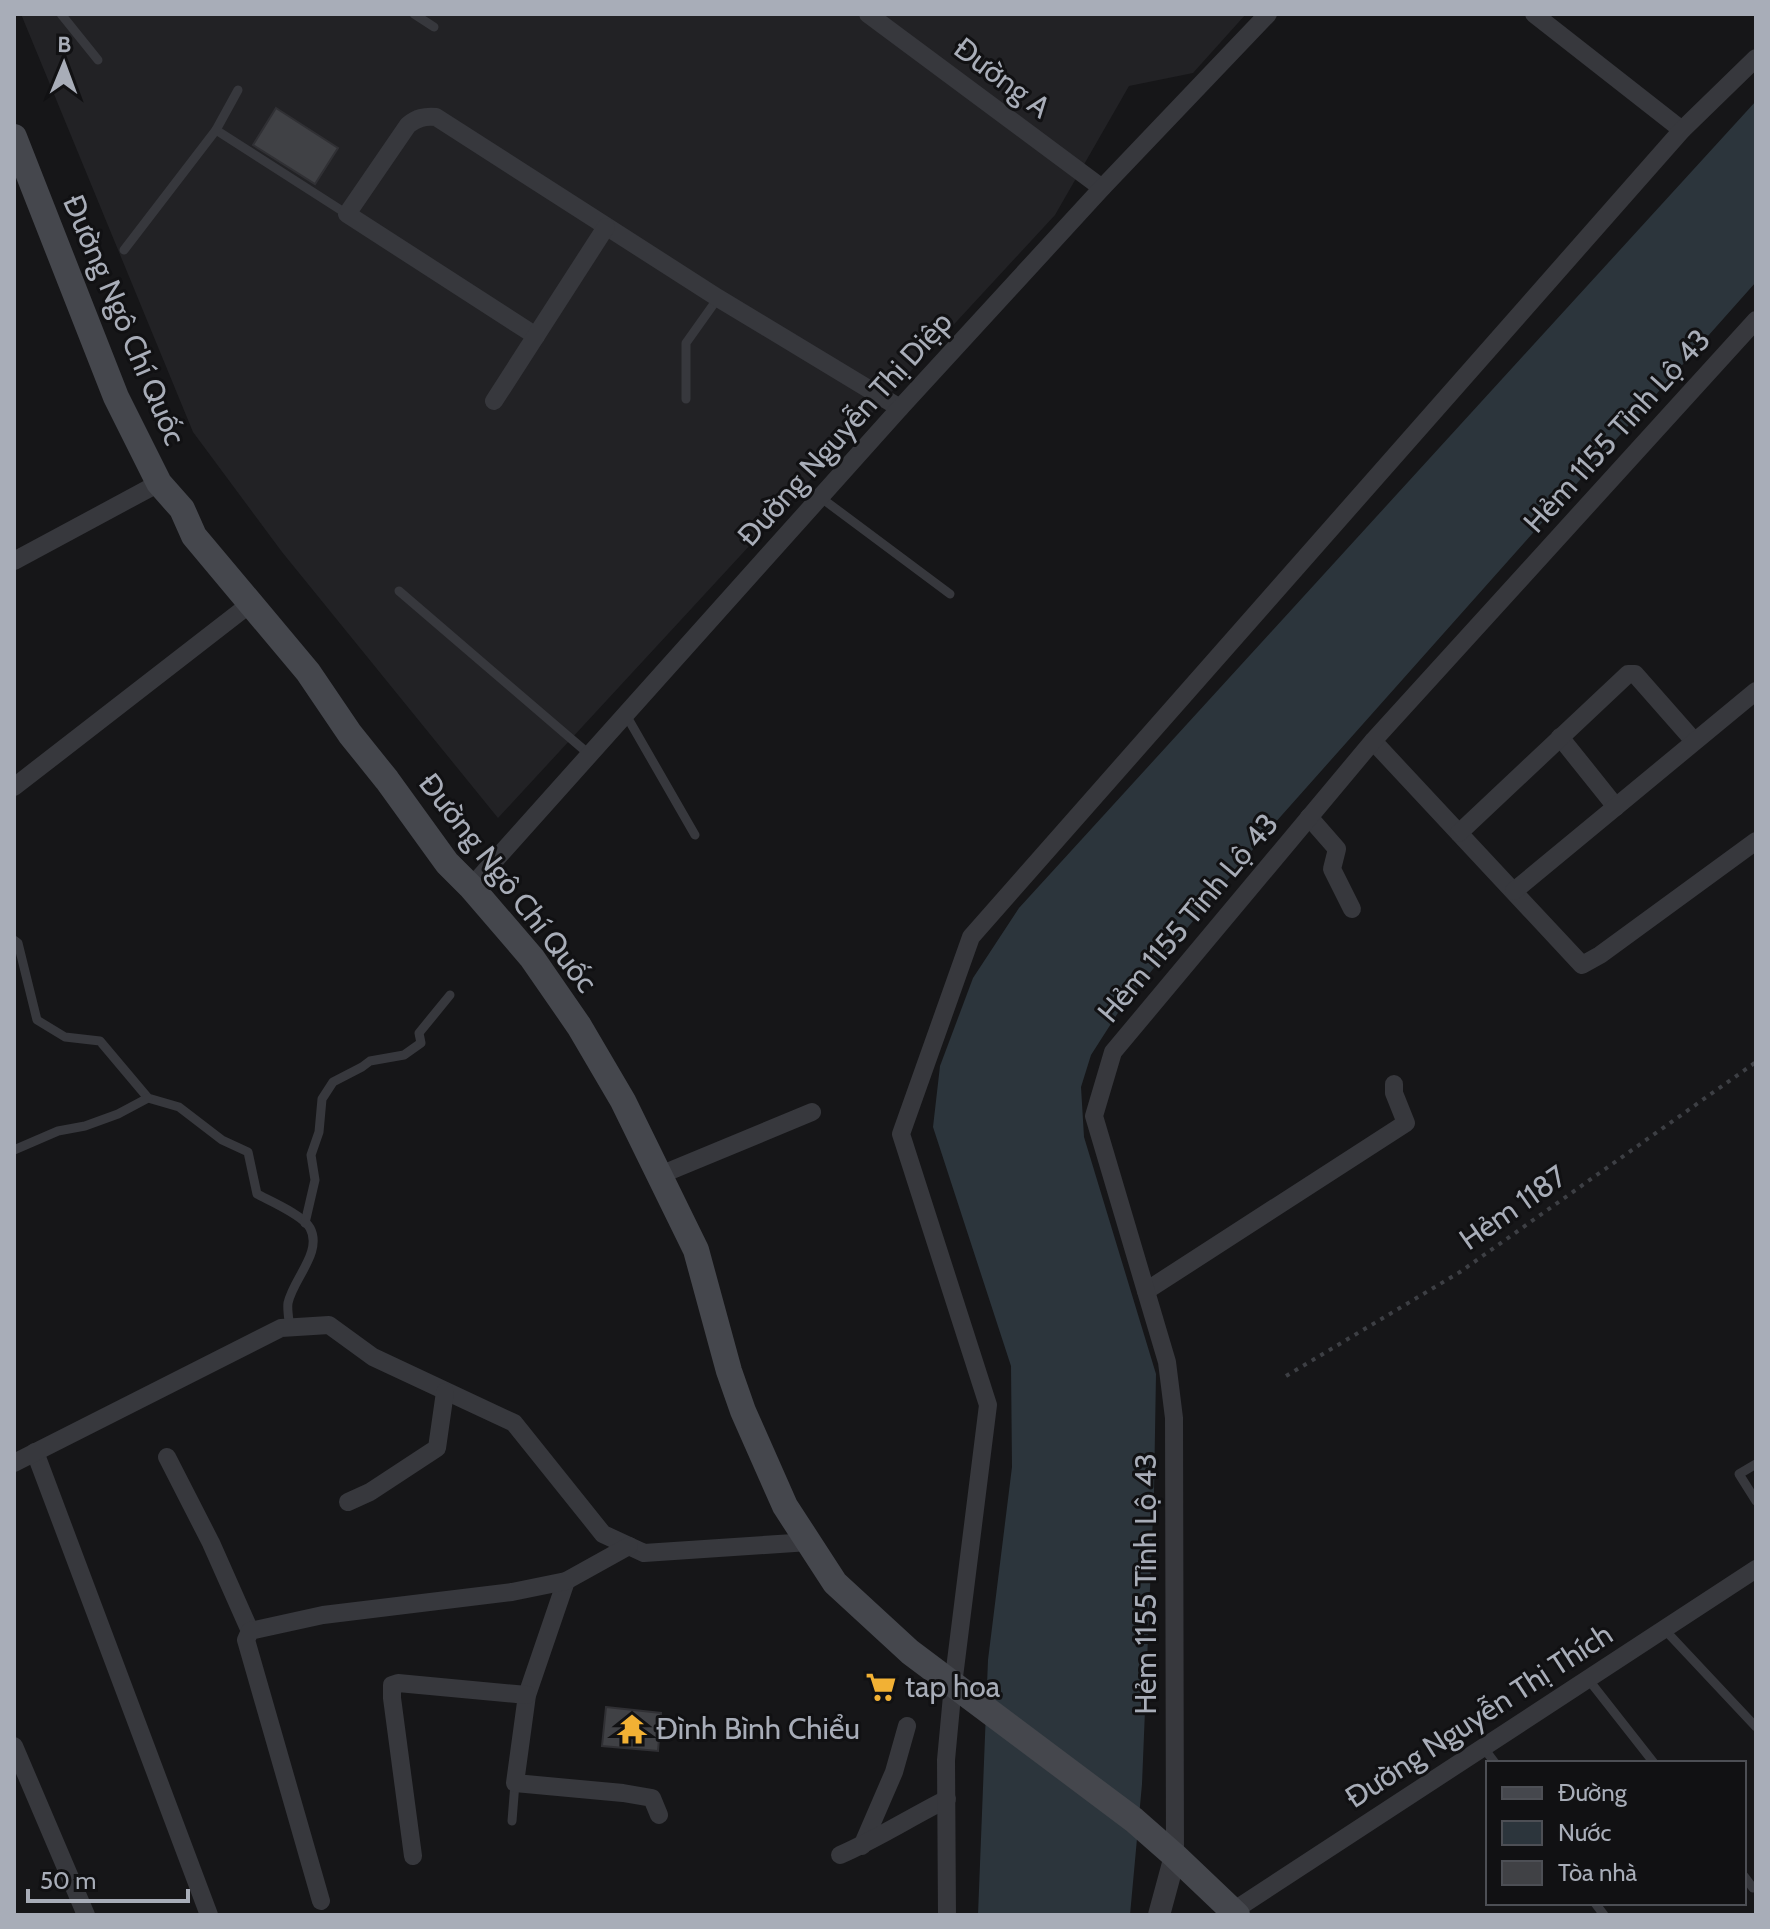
<svg xmlns="http://www.w3.org/2000/svg" width="1770" height="1929" viewBox="0 0 1770 1929" font-family="Cabin,sans-serif">
	<style>
		.built { fill: #222225 }
		.water { fill: #2c353c }
		.building { fill: #404145; stroke: #303034; stroke-width: 2 }
		.lines { fill: none; stroke-linecap: round; stroke-linejoin: round }
		.path { stroke: #3d3f44; stroke-width: 4; stroke-dasharray: 4 6; stroke-linecap: butt }
		.service { stroke: #37383d; stroke-width: 9 }
		.minor { stroke: #37383d; stroke-width: 18 }
		.tertiary { stroke: #37383d; stroke-width: 22 }
		.secondary { stroke: #45474d; stroke-width: 26 }
		.labels { text-anchor: middle; stroke-width: 6; stroke-linejoin: round; paint-order: stroke }
		.street-label { font-size: 30px; fill: #a8adb8; stroke: #111113 }
		.poi-label { font-size: 30px; fill: #a8adb8; stroke: #111113; text-anchor: start }
	</style>
	<rect width="100%" height="100%" fill="#161618"/>
	<!-- built -->
	<polygon class="built" points="21,14 1246,14 1193,73 1129,86 1055,215 498,818 282,552 193,432"/>
	<!-- water -->
	<polygon class="water" points="1756,101 1756,282 1274,824 1123,1005 1091,1055 1081,1087 1084,1137 1156,1374 1154,1491 1142,1784 1130,1915 978,1915 988,1660 1012,1467 1011,1366 933,1127 940,1066 973,978 1019,908"/>
	<!-- building -->
	<g class="building">
		<polygon points="276,108 338,148 315,184 253,145"/>
		<polygon points="606,1707 661,1713 658,1751 602,1746"/>
	</g>
	<g class="lines">
		<!-- path -->
		<polyline class="path" points="1286,1376 1460,1272 1756,1062"/>
		<!-- service -->
		<g class="service">
			<polyline points="61,14 98,60"/>
			<polyline points="414,14 434,27"/>
			<polyline points="216,130 347,214"/>
			<polyline points="124,250 216,130 238,90"/>
			<polyline points="686,399 686,343 718,298"/>
			<polyline points="820,497 950,594"/>
			<polyline points="399,591 590,755"/>
			<polyline points="626,715 695,835"/>
			<path d="M14,940L18,943L37,1020L65,1037L100,1041L148,1098L179,1107L222,1140L248,1152L257,1194C270,1201 303,1215 310,1228C323,1252 293,1279 288,1303C287,1310 289,1320 290,1328"/>
			<polyline points="14,1150 58,1131 85,1126 118,1114 148,1098"/>
			<polyline points="305,1223 315,1180 311,1155 319,1132 322,1099 333,1082 362,1067 370,1061 404,1055 421,1043 419,1033 450,995"/>
			<polyline points="1756,1464 1739,1474 1756,1501"/>
			<polyline points="1664,1629 1756,1727"/>
			<polyline points="1588,1679 1654,1763"/>
			<polyline points="1483,1747 1495,1763"/>
			<polyline points="512,1821 515,1783"/>
			<polyline points="1744,1876 1753,1888"/>
			<polyline points="1595,1903 1604,1915"/>
		</g>
		<!-- minor -->
		<g class="minor">
			<polyline points="868,14 1102,188"/>
			<polyline points="1534,14 1682,130"/>
			<path d="M536,336L347,214L408,125C417,118 424,116 436,117L718,298L900,408"/>
			<polyline points="494,401 606,227"/>
			<polyline points="14,561 159,483"/>
			<polyline points="1560,737 1616,807"/>
			<polyline points="1373,741 1582,965 1600,955 1756,841"/>
			<polyline points="14,787 250,604"/>
			<polyline points="1309,817 1337,849 1332,869 1352,909"/>
			<polyline points="1459,833 1628,674 1635,674 1694,741"/>
			<polyline points="471,887 900,408 1102,188 1268,14"/>
			<polyline points="1514,891 1756,691"/>
			<polyline points="660,1175 812,1112"/>
			<polyline points="1146,1291 1406,1123 1394,1093 1394,1084"/>
			<polyline points="35,1452 209,1915"/>
			<polyline points="167,1457 211,1543 250,1631"/>
			<polyline points="14,1463 281,1328 329,1325 373,1357 514,1423 603,1534 644,1553 809,1542"/>
			<polyline points="348,1502 370,1492 437,1448 445,1392"/>
			<polyline points="566,1581 527,1695 515,1783 623,1793 652,1798 659,1815"/>
			<polyline points="14,1746 86,1915"/>
			<polyline points="862,1846 894,1772 907,1726"/>
			<path d="M840,1855C877,1839 911,1817 947,1799"/>
			<polyline points="413,1856 392,1698 392,1685 398,1683 527,1695"/>
			<polyline points="1175,1856 1174,1418 1167,1362 1094,1116 1113,1052 1373,741 1756,320"/>
			<polyline points="321,1901 246,1640 250,1631 323,1615 512,1592 566,1581 629,1546"/>
			<polyline points="1233,1911 1756,1569"/>
			<polyline points="947,1915 946,1760 953,1685 988,1405 901,1134 971,937 1682,130 1756,58"/>
		</g>
		<!-- tertiary -->
		<polyline class="tertiary" points="1159,1915 1175,1856"/>
		<!-- secondary -->
		<polyline class="secondary" points="14,137 116,397 159,483 182,509 194,536 308,672 350,734 387,780 447,863 471,887 532,958 579,1026 623,1101 696,1250 729,1371 743,1411 785,1506 835,1583 910,1652 1134,1820 1175,1856 1237,1915"/>
	</g>
	<!-- icons -->
	<defs>
		<g id="supermarket-bare" transform="scale(2.4)"><path d="M-6-5.5h2.5l.6 2H6L4.5 2H-2.5L-4.4-4H-6ZM-1.5 3.2a1.3 1.3 0 1 0 .1 0ZM3 3.2a1.3 1.3 0 1 0 .1 0Z" fill="#f2b134" stroke="#111113" stroke-width="2.5" paint-order="stroke"/></g>
		<g id="temple-bare" transform="scale(2.4)"><path d="M0-6L5-2H3V0L6.5 2.5H4V6H1.5V3h-3V6H-4V2.5H-6.5L-3 0V-2H-5Z" fill="#f2b134" stroke="#111113" stroke-width="2.5" paint-order="stroke"/></g>
	</defs>
	<g fill-rule="evenodd">
		<use href="#supermarket-bare" x="881" y="1687"/>
		<use href="#temple-bare" x="632" y="1729"/>
	</g>
	<g class="labels">
		<!-- street labels -->
		<g class="street-label">
			<text transform="translate(1002 78) rotate(37)" y="10">Đường A</text>
			<text transform="translate(124 320) rotate(67)" y="10">Đường Ngô Chí Quốc</text>
			<text transform="translate(845 429) rotate(-48)" y="10">Đường Nguyễn Thị Diệp</text>
			<text transform="translate(1617 431) rotate(-48)" y="10">Hẻm 1155 Tỉnh Lộ 43</text>
			<text transform="translate(508 883) rotate(52)" y="10">Đường Ngô Chí Quốc</text>
			<text transform="translate(1188 918) rotate(-50)" y="10">Hẻm 1155 Tỉnh Lộ 43</text>
			<text transform="translate(1513 1208) rotate(-35)" y="10">Hẻm 1187</text>
			<text transform="translate(1146 1584) rotate(-90)" y="10">Hẻm 1155 Tỉnh Lộ 43</text>
			<text transform="translate(1479 1716) rotate(-33)" y="10">Đường Nguyễn Thị Thích</text>
		</g>
		<!-- poi labels -->
		<g class="poi-label">
			<text x="905" y="1697">tap hoa</text>
			<text x="656" y="1739">Đình Bình Chiểu</text>
		</g>
	</g>
	<!-- border -->
	<rect width="1770" height="1929" fill="none" stroke="#a8adb8" stroke-width="32"/>
	<!-- legend -->
	<rect x="1486" y="1761" width="260" height="144" fill="#111113" stroke="#4d4f55" stroke-width="2"/>
	<rect x="1502" y="1787" width="40" height="12" fill="#45474d" stroke="#4d4f55" stroke-width="2"/>
	<text x="1558" y="1801" font-size="24" fill="#a8adb8">Đường</text>
	<rect x="1502" y="1821" width="40" height="24" fill="#2c353c" stroke="#4d4f55" stroke-width="2"/>
	<text x="1558" y="1841" font-size="24" fill="#a8adb8">Nước</text>
	<rect x="1502" y="1861" width="40" height="24" fill="#404145" stroke="#4d4f55" stroke-width="2"/>
	<text x="1558" y="1881" font-size="24" fill="#a8adb8">Tòa nhà</text>
	<!-- north arrow -->
	<g transform="translate(64 64) rotate(1)" stroke="#111113" stroke-width="6" paint-order="stroke">
	<path d="M0-6L14 30L0 20L-14 30Z" fill="#a8adb8"/>
	<text y="-12" font-size="22" font-weight="bold" text-anchor="middle" fill="#a8adb8">B</text>
	</g>
	<!-- scale -->
	<path d="M28 1889v12h160v-12" fill="none" stroke="#a8adb8" stroke-width="4"/>
	<text x="40" y="1889" font-size="24" fill="#a8adb8" stroke="#111113" stroke-width="6" paint-order="stroke">50 m</text>
</svg>
